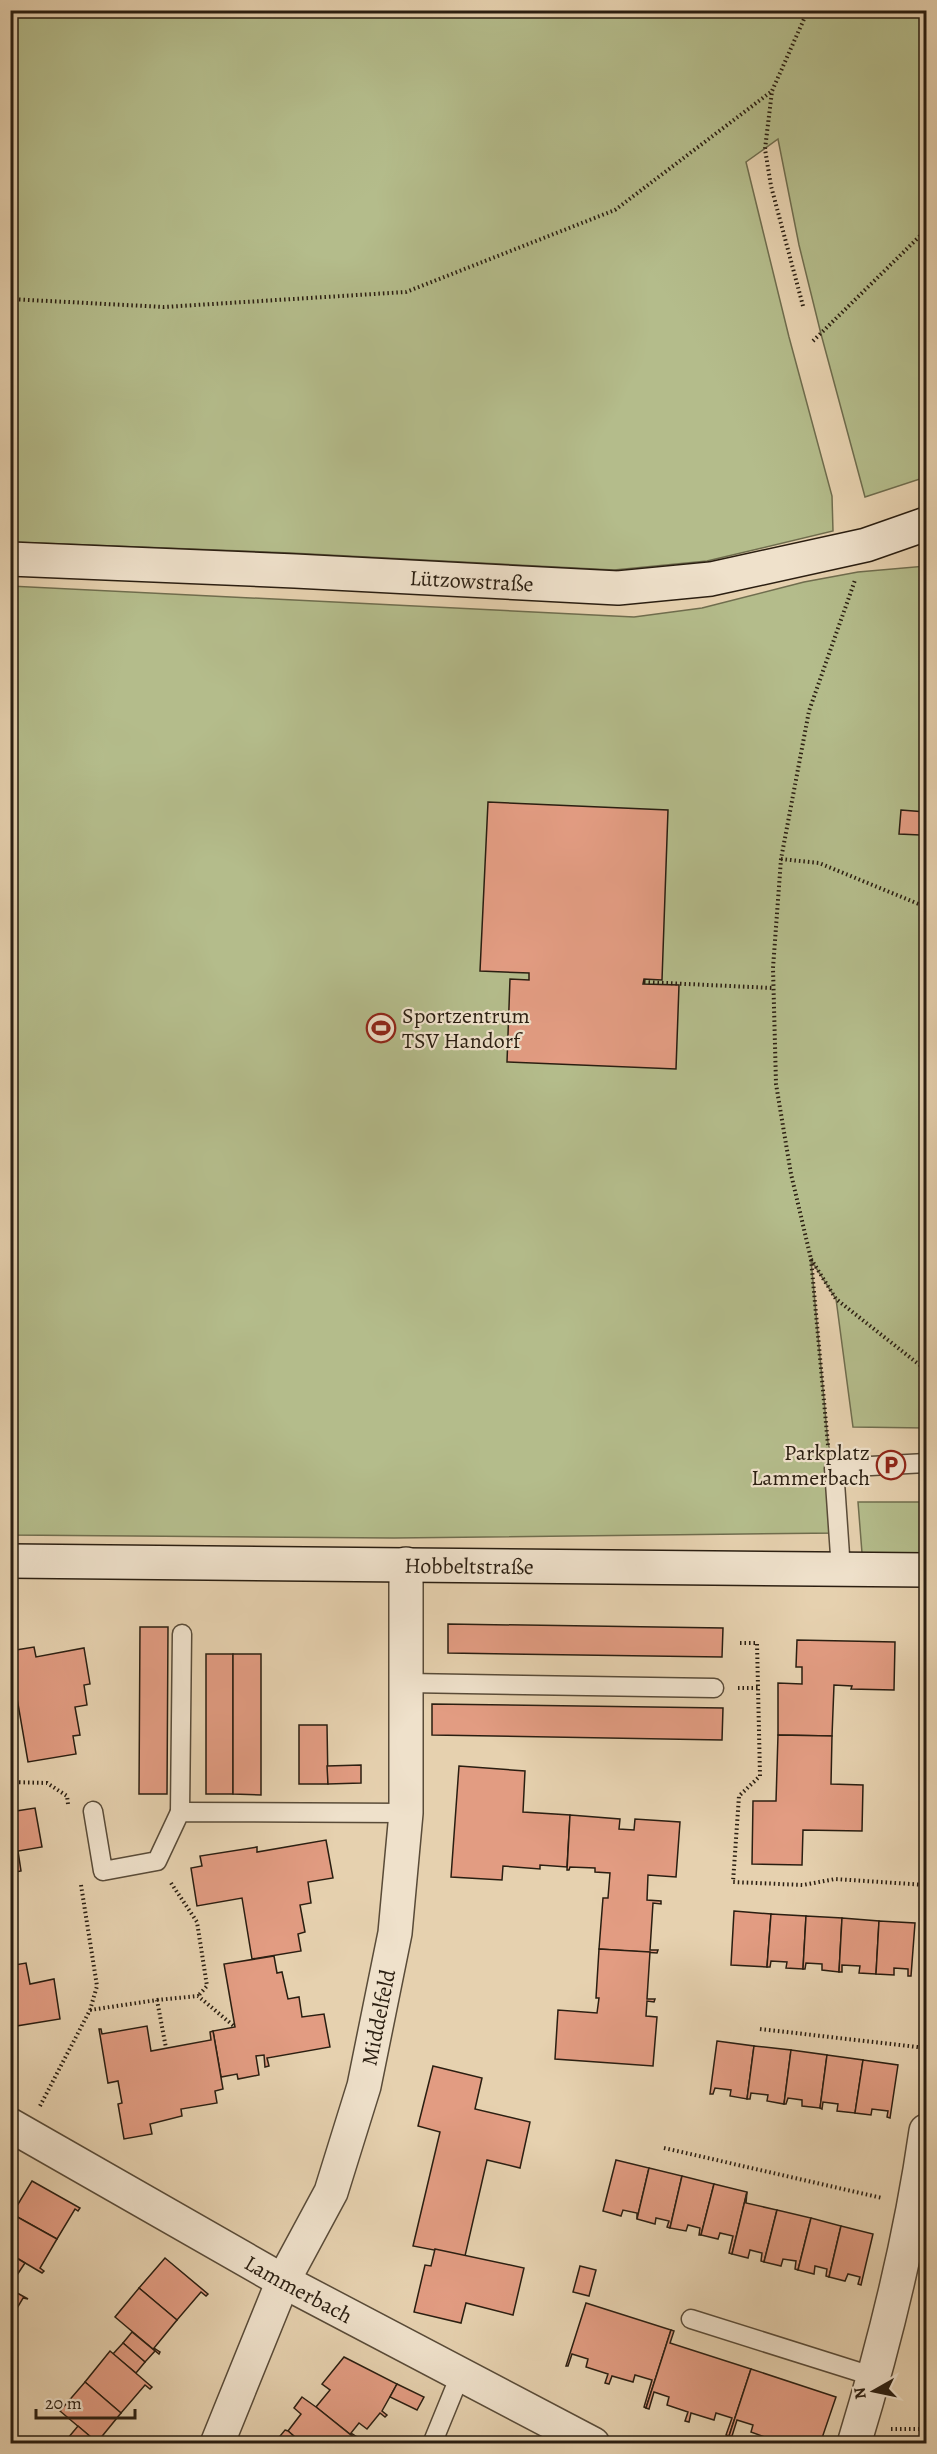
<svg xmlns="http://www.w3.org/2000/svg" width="937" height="2454" viewBox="0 0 937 2454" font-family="Alegreya,serif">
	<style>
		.green { fill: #b4bc8b; stroke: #6f6d4e; stroke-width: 1.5 }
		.building { fill: #e29c82; stroke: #2a1e11; stroke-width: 1.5 }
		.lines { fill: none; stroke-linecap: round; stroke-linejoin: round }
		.lane-casing { stroke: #594b38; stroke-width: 21 }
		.street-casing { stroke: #594b38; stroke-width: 36 }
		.secondary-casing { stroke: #2a1e11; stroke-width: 36 }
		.path { stroke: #2a1e11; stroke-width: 4; stroke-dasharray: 1.5 3; stroke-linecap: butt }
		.lane { stroke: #efe1cb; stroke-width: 18 }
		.street { stroke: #efe1cb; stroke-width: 33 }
		.secondary { stroke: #efe1cb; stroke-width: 33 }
		.labels { text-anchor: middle; stroke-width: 4.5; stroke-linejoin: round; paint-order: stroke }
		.street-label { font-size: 22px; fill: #2a1e11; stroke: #efe1cb }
		.poi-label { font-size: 22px; fill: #2a1e11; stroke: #efe1cb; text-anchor: start }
	</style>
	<rect width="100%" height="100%" fill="#e6d1af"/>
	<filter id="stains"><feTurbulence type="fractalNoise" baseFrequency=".00333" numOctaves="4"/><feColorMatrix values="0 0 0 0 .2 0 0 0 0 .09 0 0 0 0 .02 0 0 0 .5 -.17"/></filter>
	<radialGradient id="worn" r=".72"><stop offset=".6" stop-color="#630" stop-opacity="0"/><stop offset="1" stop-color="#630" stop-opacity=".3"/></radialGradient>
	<!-- green -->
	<g class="green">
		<polygon points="11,10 926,11 926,477 865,497 821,334 799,245 778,139 746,162 789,337 832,496 833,531 707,561 614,570 291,553 11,542"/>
		<polygon points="926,566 926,1428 853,1427 836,1299 811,1260 828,1443 834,1468 838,1533 394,1538 11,1535 10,586 634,617 702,608 804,582 858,572"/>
		<polygon points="858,1502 926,1502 926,1553 862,1553"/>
	</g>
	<!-- building -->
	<g class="building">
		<polygon points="488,802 668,810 662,980 644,979 643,984 679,985 676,1069 507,1062 510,979 529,980 529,973 480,971"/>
		<polygon points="901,810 926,812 926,828 921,827 920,835 899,834"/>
		<polygon points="448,1624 723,1628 722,1657 448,1653"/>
		<polygon points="140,1627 168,1627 167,1794 139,1794"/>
		<polygon points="797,1640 895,1642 894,1690 851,1689 852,1686 834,1685 832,1736 778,1735 778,1683 802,1684 802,1667 796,1667"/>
		<polygon points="34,1647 36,1657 84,1648 90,1684 84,1685 87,1705 75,1707 80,1735 73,1736 76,1754 28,1762 17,1698 10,1699 10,1651"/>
		<rect x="206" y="1654" width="27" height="140"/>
		<polygon points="233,1654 261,1654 261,1795 233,1794"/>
		<polygon points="432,1704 723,1708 722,1740 432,1735"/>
		<polygon points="299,1725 327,1725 328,1784 299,1784"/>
		<polygon points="778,1735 832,1736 831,1784 863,1785 862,1831 803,1830 802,1865 752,1864 753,1801 776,1801"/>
		<polygon points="361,1765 361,1783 328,1784 327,1766"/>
		<polygon points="459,1766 525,1771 523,1812 570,1815 567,1867 540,1865 540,1869 503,1866 502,1880 451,1877"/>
		<polygon points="35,1808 42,1847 18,1851 21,1871 10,1873 10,1812"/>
		<polygon points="570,1815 620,1819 619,1829 634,1830 635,1819 680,1822 676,1877 648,1875 647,1900 661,1901 661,1904 653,1903 650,1950 658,1950 657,1953 599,1949 603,1898 608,1898 610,1873 595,1872 595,1868 570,1867 569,1870 567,1870"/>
		<polygon points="326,1840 333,1878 308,1882 311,1903 300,1905 305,1932 298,1934 301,1951 252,1959 242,1898 197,1906 191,1868 202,1866 200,1856 257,1847 257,1852"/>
		<polygon points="734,1911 771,1914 767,1967 731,1965"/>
		<polygon points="771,1914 806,1916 803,1969 786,1968 787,1962 771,1961 770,1967 767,1967"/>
		<polygon points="806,1916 842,1918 839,1972 822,1970 822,1964 806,1963 805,1969 803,1969"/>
		<polygon points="842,1918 879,1921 876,1974 859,1973 860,1966 842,1965 842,1972 839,1972"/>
		<polygon points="879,1921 915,1923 911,1976 908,1976 908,1969 894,1968 894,1975 876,1974"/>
		<polygon points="10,1939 15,1965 26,1963 30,1984 54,1979 60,2019 10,2027"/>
		<polygon points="599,1949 650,1952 647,1999 655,1999 654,2002 647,2001 646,2016 657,2017 653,2066 555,2059 558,2010 597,2013 599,1998 596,1998"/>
		<polygon points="274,1956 277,1973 282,1972 288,1999 299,1997 302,2017 324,2014 330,2047 267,2058 269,2066 265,2067 264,2055 256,2056 259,2075 238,2079 237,2074 221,2077 213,2031 235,2027 224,1964"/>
		<polygon points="147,2026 151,2051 211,2040 210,2032 213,2031 223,2089 215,2091 217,2103 181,2109 182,2116 150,2124 152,2134 124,2139 118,2104 122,2103 118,2081 108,2083 99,2029 101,2029 102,2034"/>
		<polygon points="717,2041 754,2046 747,2099 730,2096 731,2090 715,2088 713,2094 710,2094"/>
		<polygon points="754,2046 791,2050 784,2104 767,2101 768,2095 751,2093 750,2099 747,2099"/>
		<polygon points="791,2050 827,2055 820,2108 802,2106 802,2100 788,2098 786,2104 784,2104"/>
		<polygon points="827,2055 863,2060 855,2113 837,2111 838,2104 823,2102 822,2109 820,2108"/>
		<polygon points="863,2060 898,2065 890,2118 887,2117 888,2111 872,2109 871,2115 855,2113"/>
		<polygon points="433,2066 482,2078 475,2109 530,2122 520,2168 487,2160 465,2256 413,2246 440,2132 418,2126"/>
		<polygon points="616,2160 649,2168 637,2219 637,2213 623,2210 621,2216 603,2211"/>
		<polygon points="649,2168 682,2176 670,2228 667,2227 669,2221 656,2218 655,2224 637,2219"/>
		<polygon points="682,2176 714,2184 701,2235 699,2235 700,2228 688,2225 686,2231 670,2228"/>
		<polygon points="32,2181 80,2208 78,2211 75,2209 57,2239 12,2214"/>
		<polygon points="714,2184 747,2192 732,2254 729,2253 733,2236 720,2233 718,2239 701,2235"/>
		<polygon points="747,2192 746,2203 777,2210 764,2262 761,2261 762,2253 750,2250 748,2258 732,2254"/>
		<polygon points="777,2210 811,2218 798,2270 795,2269 796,2261 783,2259 781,2266 764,2262"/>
		<polygon points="12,2214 57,2239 40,2268 44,2271 42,2273 10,2254 10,2217"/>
		<polygon points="811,2218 841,2226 829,2277 826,2276 827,2269 815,2266 814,2274 798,2270"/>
		<polygon points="841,2226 873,2234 861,2285 858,2284 860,2277 848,2274 845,2281 829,2277"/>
		<polygon points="435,2249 524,2268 513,2315 466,2303 461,2323 414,2312 425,2265 431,2266"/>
		<polygon points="10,2254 25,2263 17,2275 10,2272"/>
		<polygon points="165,2258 208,2294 206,2296 201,2292 177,2320 139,2288"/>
		<polygon points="580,2266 596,2270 589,2296 573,2292"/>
		<polygon points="139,2288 177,2320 154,2348 160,2352 159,2354 115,2317"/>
		<polygon points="10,2289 28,2299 23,2298 10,2320"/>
		<polygon points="586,2303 671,2330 646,2408 644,2407 652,2380 635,2375 633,2382 612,2376 609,2384 605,2383 608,2374 586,2367 588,2359 572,2354 568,2366 566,2366"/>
		<polygon points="671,2330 674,2331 670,2343 751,2369 729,2436 726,2435 732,2418 716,2413 714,2420 691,2413 689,2422 685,2421 688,2412 667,2405 669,2397 654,2392 649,2409 646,2408"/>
		<polygon points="132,2332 155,2351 145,2362 123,2343"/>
		<polygon points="123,2343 145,2362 136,2373 113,2354"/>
		<polygon points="110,2351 152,2387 150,2389 145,2385 121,2413 85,2382"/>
		<polygon points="344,2357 397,2384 382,2411 387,2415 385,2417 380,2413 367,2429 359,2423 351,2433 357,2437 355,2438 316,2407 330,2390 322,2384"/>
		<polygon points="751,2369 836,2397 820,2444 800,2440 799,2444 777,2441 776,2444 771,2444 773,2440 751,2432 753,2425 737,2420 732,2436 729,2436"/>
		<polygon points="85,2382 121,2413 99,2440 103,2444 99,2444 60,2411"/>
		<polygon points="397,2384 424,2397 417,2410 390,2397"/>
		<polygon points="302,2397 316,2407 357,2440 356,2441 351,2437 345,2444 303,2444 288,2431 301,2414 294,2408"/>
		<polygon points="78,2426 99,2444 75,2444 68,2438"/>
		<polygon points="285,2430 288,2431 303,2444 279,2444 276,2441"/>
	</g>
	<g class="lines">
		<!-- lane casing -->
		<g class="lane-casing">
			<g id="lane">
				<polyline points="841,1570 834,1468 926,1463"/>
				<polyline points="408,1683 714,1688"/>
				<polyline points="93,1811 103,1871 157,1861 180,1812 406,1813"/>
				<polyline points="180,1812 182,1634"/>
				<polyline points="691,2319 875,2377"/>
				<polyline points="432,2444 461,2373"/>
			</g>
		</g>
		<!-- street casing -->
		<g class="street-casing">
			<g id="street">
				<path id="s1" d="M10,2125L283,2281L593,2444"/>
				<path id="s2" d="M217,2444L283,2281L331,2192L364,2086L395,1933L406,1813V1564"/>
				<path d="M854,2444C885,2342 911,2237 926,2131"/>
			</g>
		</g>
		<!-- secondary casing -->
		<g class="secondary-casing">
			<g id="secondary">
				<path id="s3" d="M10,559L295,571L618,588L711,579L866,545L926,524"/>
				<path id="s4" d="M10,1561L926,1570"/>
			</g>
		</g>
		<!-- path -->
		<g class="path">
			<polyline points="10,299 164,307 406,292 615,210 772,91"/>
			<polyline points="803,306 771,186 765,149 772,91 808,10"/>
			<polyline points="813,341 926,230"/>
			<polyline points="781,859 819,863 926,907"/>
			<polyline points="644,982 773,988"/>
			<polyline points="811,1259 836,1299 926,1370"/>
			<polyline points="828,1445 811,1259 791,1174 776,1084 773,968 781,859 809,711 855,580"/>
			<polyline points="926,1616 922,1736 926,1751"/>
			<polyline points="740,1643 757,1643 760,1776 739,1796 733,1882 803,1885 835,1879 926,1885"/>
			<polyline points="738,1688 759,1688"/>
			<polyline points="10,1709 17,1698"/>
			<polyline points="10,1769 13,1782"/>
			<polyline points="10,1782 47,1783 67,1796 68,1804"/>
			<polyline points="171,1883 197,1922 207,1986 198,1996"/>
			<polyline points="157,2000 198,1996 235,2027"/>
			<polyline points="90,2010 157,2000 166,2048"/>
			<polyline points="760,2029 926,2048"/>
			<polyline points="40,2106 90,2010 97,1986 81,1885"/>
			<polyline points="664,2148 882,2198"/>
			<polyline points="891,2429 926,2429"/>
		</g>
		<!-- lane -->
		<use href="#lane" class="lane"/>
		<!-- street -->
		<use href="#street" class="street"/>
		<!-- secondary -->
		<use href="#secondary" class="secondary"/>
	</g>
	<!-- icons -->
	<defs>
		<g id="stadium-ring" transform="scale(1.5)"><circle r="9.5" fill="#efe1cb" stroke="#8f2418" stroke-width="1.5"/><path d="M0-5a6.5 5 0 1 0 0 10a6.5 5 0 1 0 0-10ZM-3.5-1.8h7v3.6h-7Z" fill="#8f2418"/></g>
		<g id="parking-ring" transform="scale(1.5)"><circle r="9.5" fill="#efe1cb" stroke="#8f2418" stroke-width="1.5"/><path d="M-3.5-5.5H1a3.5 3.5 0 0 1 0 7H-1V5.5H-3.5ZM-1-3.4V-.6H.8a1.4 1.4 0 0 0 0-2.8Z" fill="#8f2418"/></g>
	</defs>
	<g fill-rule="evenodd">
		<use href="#stadium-ring" x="381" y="1028"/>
		<use href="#parking-ring" x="891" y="1465"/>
	</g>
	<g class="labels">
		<!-- street labels -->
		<g class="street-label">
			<text dy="8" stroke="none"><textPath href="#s3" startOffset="462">Lützowstraße</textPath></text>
			<text dy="8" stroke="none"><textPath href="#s4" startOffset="459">Hobbeltstraße</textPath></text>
			<text dy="8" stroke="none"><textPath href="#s2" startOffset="458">Middelfeld</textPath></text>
			<text dy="8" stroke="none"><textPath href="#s1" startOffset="332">Lammerbach</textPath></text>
		</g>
		<!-- poi labels -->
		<g class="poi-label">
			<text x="402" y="1023">Sportzentrum<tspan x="402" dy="25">TSV Handorf</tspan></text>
			<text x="870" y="1460" text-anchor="end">Parkplatz<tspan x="870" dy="25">Lammerbach</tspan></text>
		</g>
	</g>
	<!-- margin -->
	<rect width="937" height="2454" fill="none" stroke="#e6d1af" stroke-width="36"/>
	<rect x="12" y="12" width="913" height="2430" fill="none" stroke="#2a1e11" stroke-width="3"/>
	<rect x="18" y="18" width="901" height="2418" fill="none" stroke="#2a1e11" stroke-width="1.5"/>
	<!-- north arrow -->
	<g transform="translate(874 2391) rotate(261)" stroke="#efe1cb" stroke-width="4.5" paint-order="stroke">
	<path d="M0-4.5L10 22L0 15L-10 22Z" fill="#2a1e11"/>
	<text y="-9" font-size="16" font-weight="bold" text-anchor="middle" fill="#2a1e11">N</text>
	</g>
	<!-- scale -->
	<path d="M36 2409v9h99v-9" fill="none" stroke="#2a1e11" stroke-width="3"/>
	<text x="45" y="2409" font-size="18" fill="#2a1e11" stroke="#efe1cb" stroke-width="4.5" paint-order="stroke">20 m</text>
	<rect width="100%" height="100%" filter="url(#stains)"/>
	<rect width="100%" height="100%" fill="url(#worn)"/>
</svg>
